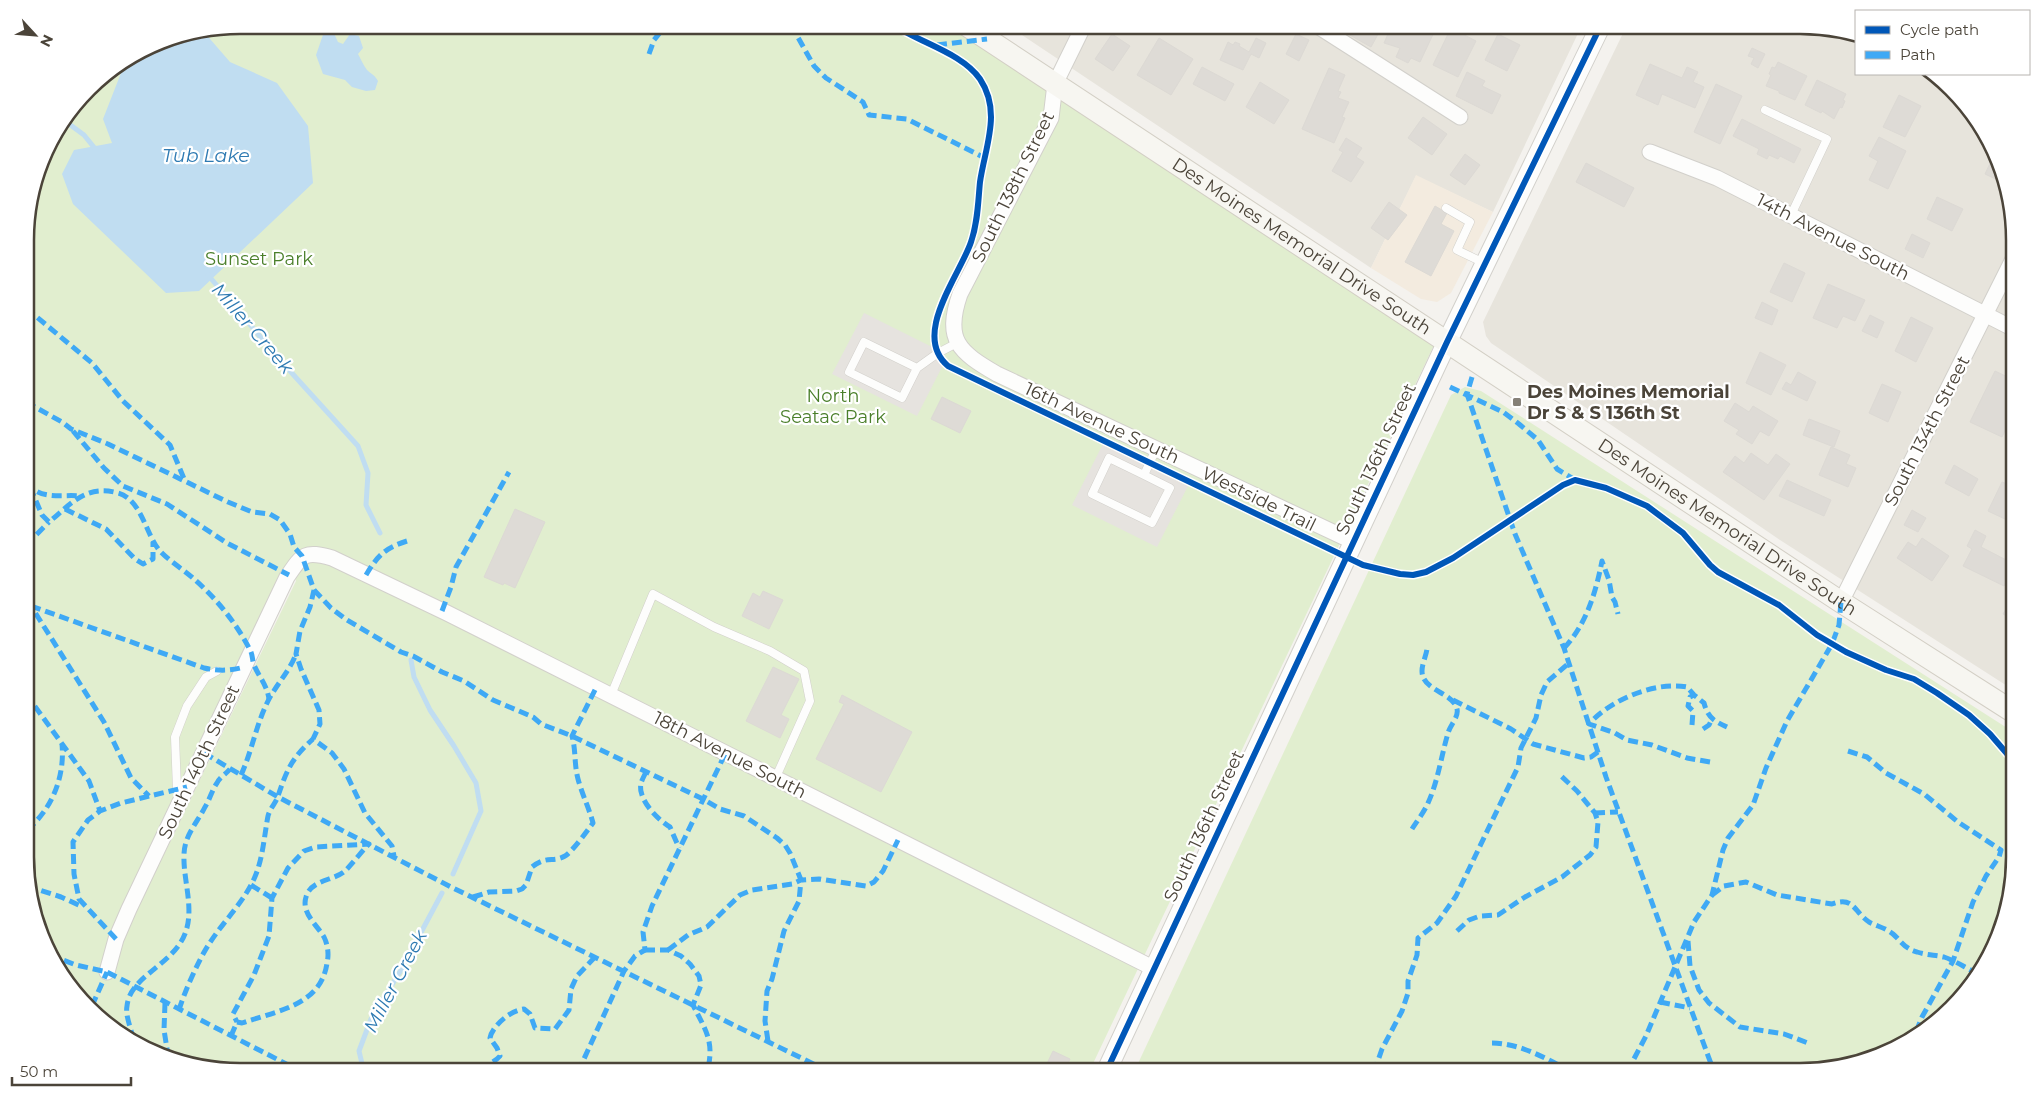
<svg xmlns="http://www.w3.org/2000/svg" width="2040" height="1097" viewBox="0 0 2040 1097" font-family="Montserrat,sans-serif">
	<style>
		.residential { fill: #e7e4dc }
		.commercial { fill: #f3ebdf }
		.green { fill: #e1eecf; fill-rule: evenodd }
		.parking { fill: #e6e3df }
		.water { fill: #c0ddf1 }
		.lines { fill: none; stroke-linecap: round; stroke-linejoin: round }
		.stream { stroke: #c0ddf1; stroke-width: 5 }
		.building { fill: #dedbd6; stroke: #dcd9d4 }
		.service-casing { stroke: #d2d0cb; stroke-width: 9 }
		.minor-casing { stroke: #d2d0cb; stroke-width: 17 }
		.tertiary-casing { stroke: #d2d0cb; stroke-width: 21 }
		.secondary-casing { stroke: #d3cfc5; stroke-width: 23 }
		.service { stroke: #fdfdfc; stroke-width: 8 }
		.minor { stroke: #fdfdfc; stroke-width: 15 }
		.tertiary { stroke: #fdfdfc; stroke-width: 19 }
		.secondary { stroke: #f7f6f1; stroke-width: 21 }
		.quiet { stroke: #3fa9f5; stroke-width: 5; stroke-dasharray: 10 5; stroke-linecap: butt }
		.cycleway-casing { stroke: #fff; stroke-width: 9 }
		.cycleway { stroke: #0057b8; stroke-width: 6 }
		.poi-dot { fill: #868178; stroke: #fff; stroke-width: 2 }
		.labels { text-anchor: middle; stroke-width: 4.5; stroke-linejoin: round; paint-order: stroke }
		.street-label { font-size: 18px; fill: #4b4439; stroke: #fff }
		.park-label { font-size: 18px; fill: #4a7f2a; stroke: #fff }
		.poi-label { font-size: 18px; font-weight: bold; fill: #4b4439; stroke: #fff; text-anchor: start }
		.water-label { font-size: 19px; font-style: italic; fill: #2e7ab2; stroke: #fff }
		.rim { fill: none; stroke: #4b4439; stroke-width: 2.5 }
	</style>
	<rect width="100%" height="100%" fill="#f4f2ee"/>
	<!-- residential -->
	<g class="residential">
		<polygon points="1007,25 1582,25 1493,212 1416,176 1371,268"/>
		<polygon points="1627,25 1800,25 1856,38 1856,74 1935,74 1942,78 1979,120 2013,212 2015,691 1780,540 1491,343 1486,336 1483,322"/>
	</g>
	<!-- commercial -->
	<polygon class="commercial" points="1416,175 1493,212 1451,293 1437,302 1421,299 1371,268"/>
	<!-- green -->
	<g class="green">
		<path d="M240,25H947L1435,343L1089,1072H240L144,1050L69,988L41,939L27,886L25,225L47,144L98,78L158,41ZM286,565L292,568L296,581L164,854L153,848Z"/>
		<polygon points="1465,387 1481,391 2015,733 2015,858 1993,953 1962,999 1919,1036 1869,1061 1814,1072 1134,1072 1451,395"/>
	</g>
	<!-- parking -->
	<g class="parking">
		<polygon points="864,313 932,347 942,367 917,416 832,374"/>
		<polygon points="1103,444 1188,486 1157,547 1072,505"/>
	</g>
	<!-- water -->
	<g class="water">
		<path d="M330,25L338,42L343,44L350,34L359,36L363,48L358,54C361,59 363,65 367,70C372,75 374,74 378,81L375,90L366,91L352,87L345,80L323,74L316,55L324,32Z"/>
		<polygon points="204,32 230,62 277,83 308,126 313,183 199,291 166,293 73,204 62,174 74,150 112,143 103,119 121,73 162,40"/>
	</g>
	<g class="lines">
		<!-- stream -->
		<g class="stream">
			<polyline points="65,121 84,135 97,151"/>
			<polyline points="208,275 280,360 358,446 368,473 366,505 380,533"/>
			<polyline points="411,660 414,677 430,710 454,746 476,783 481,811 453,874"/>
			<polyline points="364,1072 359,1051 371,1019 401,970 442,893"/>
		</g>
	</g>
	<!-- building -->
	<g class="building">
		<polygon points="1222,25 1231,25 1227,34 1220,31"/>
		<polygon points="1344,25 1383,25 1371,47 1341,30"/>
		<polygon points="1392,25 1437,26 1420,62 1411,58 1408,63 1396,57 1400,48 1384,43"/>
		<polygon points="1451,28 1476,41 1458,77 1433,65"/>
		<polygon points="1112,34 1130,46 1113,71 1095,59"/>
		<polygon points="1296,34 1309,40 1299,61 1286,54"/>
		<polygon points="1498,34 1520,45 1507,71 1485,60"/>
		<polygon points="1159,38 1193,59 1171,95 1137,75"/>
		<polygon points="1256,38 1266,43 1259,58 1251,54 1243,70 1220,60 1228,42 1233,45 1235,42 1240,44 1239,46 1249,52"/>
		<polygon points="1752,48 1765,54 1758,68 1751,64 1754,58 1748,56"/>
		<polygon points="1778,62 1807,76 1795,100 1779,93 1779,91 1766,86 1771,75 1769,74 1772,67 1775,68"/>
		<polygon points="1650,64 1682,78 1687,67 1698,72 1693,82 1704,87 1695,108 1662,94 1658,105 1636,95"/>
		<polygon points="1202,67 1234,84 1225,101 1193,84"/>
		<polygon points="1329,68 1345,75 1338,91 1341,92 1338,98 1349,102 1342,117 1345,118 1334,143 1302,129"/>
		<polygon points="1467,72 1485,81 1482,86 1501,95 1492,114 1456,96"/>
		<polygon points="1817,80 1846,94 1843,100 1845,101 1842,108 1840,107 1834,119 1822,111 1821,113 1805,105"/>
		<polygon points="1260,82 1289,100 1274,124 1246,107"/>
		<polygon points="1716,84 1742,96 1720,144 1694,132"/>
		<polygon points="1899,95 1921,106 1905,137 1883,127"/>
		<polygon points="1423,117 1447,134 1432,155 1408,138"/>
		<polygon points="1742,119 1801,149 1794,163 1780,156 1778,159 1769,155 1767,159 1757,154 1759,149 1733,136"/>
		<polygon points="1879,137 1906,151 1888,189 1869,180 1878,161 1869,156"/>
		<polygon points="1346,138 1362,148 1356,157 1364,162 1351,182 1332,171 1343,152 1339,150"/>
		<polygon points="1465,154 1480,165 1465,185 1450,175"/>
		<polygon points="1993,157 2002,182 1985,174"/>
		<polygon points="1586,163 1634,188 1624,207 1576,182"/>
		<polygon points="1937,197 1963,209 1952,231 1927,219"/>
		<polygon points="1389,202 1407,215 1388,240 1371,228"/>
		<polygon points="1435,206 1447,213 1441,224 1454,231 1431,276 1405,262"/>
		<polygon points="1912,234 1930,243 1923,258 1905,249"/>
		<polygon points="1784,263 1805,273 1792,302 1770,292"/>
		<polygon points="1828,284 1865,300 1855,321 1843,316 1837,328 1813,318"/>
		<polygon points="1762,302 1778,310 1772,325 1755,318"/>
		<polygon points="1870,315 1884,322 1877,338 1862,331"/>
		<polygon points="1911,317 1933,328 1916,362 1895,351"/>
		<polygon points="1760,352 1786,365 1771,395 1746,383"/>
		<polygon points="1995,371 2014,380 2011,391 2014,392 2014,412 2002,437 1970,422"/>
		<polygon points="1798,372 1816,382 1807,401 1782,389 1786,382 1791,385"/>
		<polygon points="1882,384 1901,392 1888,422 1869,413"/>
		<polygon points="942,397 971,411 960,433 931,419"/>
		<polygon points="1735,403 1749,412 1753,406 1778,421 1769,436 1760,431 1752,444 1736,434 1739,430 1724,421"/>
		<polygon points="1809,419 1840,431 1834,447 1803,435"/>
		<polygon points="1831,447 1850,455 1846,464 1856,468 1848,487 1819,475"/>
		<polygon points="1751,453 1768,465 1776,454 1790,464 1764,500 1723,472 1735,456 1744,463"/>
		<polygon points="1954,465 1978,479 1969,496 1945,483"/>
		<polygon points="1787,480 1831,500 1824,516 1779,496"/>
		<polygon points="2002,482 2014,487 2014,505 2007,520 1988,511"/>
		<polygon points="515,509 545,522 515,588 504,583 503,585 484,577"/>
		<polygon points="1912,510 1926,518 1918,532 1904,525"/>
		<polygon points="1975,530 1986,536 1981,547 2014,564 2004,586 1963,566 1972,549 1967,546"/>
		<polygon points="1922,538 1949,556 1932,581 1897,558 1908,542 1916,547"/>
		<polygon points="763,591 783,600 769,629 742,616 753,593 760,597"/>
		<polygon points="2014,595 2014,620 2003,614"/>
		<polygon points="773,667 799,679 781,715 789,719 780,738 746,721"/>
		<polygon points="842,695 912,732 881,792 816,759 844,704 839,702"/>
		<polygon points="1053,1051 1070,1059 1064,1072 1043,1072"/>
	</g>
	<g class="lines">
		<!-- service casing -->
		<g class="service-casing">
			<g id="service">
				<polyline points="1765,110 1827,139 1791,215"/>
				<polyline points="1446,208 1470,222 1457,250 1484,263"/>
				<polyline points="917,368 864,342 849,372 902,398 917,368 938,353 957,343"/>
				<polyline points="1144,475 1170,488 1152,523 1092,494 1109,458 1144,475 1156,449"/>
				<polyline points="611,695 653,594 714,627 770,651 804,671 810,701 776,777"/>
				<polyline points="177,789 175,737 187,706 206,677 217,671"/>
			</g>
		</g>
		<!-- minor casing -->
		<g class="minor-casing">
			<g id="minor">
				<path d="M1084,25L1055,84L1051,118L960,294C944,340 959,352 997,374L1354,542"/>
				<polyline points="1316,25 1460,117"/>
				<polyline points="1650,152 1717,178 2014,329"/>
				<polyline points="1841,602 2013,259"/>
				<path d="M107,972L116,939L129,909L287,577C302,555 304,550 332,558L447,613L1155,969"/>
			</g>
		</g>
		<!-- tertiary casing -->
		<g class="tertiary-casing">
			<polyline id="tertiary" points="1106,1072 1447,342 1601,25"/>
		</g>
		<!-- secondary casing -->
		<g class="secondary-casing">
			<g id="secondary">
				<path id="s1" d="M966,25L1841,602L2015,713"/>
			</g>
		</g>
		<!-- service -->
		<use href="#service" class="service"/>
		<!-- minor -->
		<use href="#minor" class="minor"/>
		<!-- tertiary -->
		<use href="#tertiary" class="tertiary"/>
		<!-- secondary -->
		<use href="#secondary" class="secondary"/>
		<!-- quiet -->
		<g class="quiet">
			<polyline points="791,25 814,66 826,78 863,102 869,115 907,119 985,158"/>
			<polyline points="937,45 987,39"/>
			<polyline points="649,54 654,40 666,25"/>
			<polyline points="26,308 92,363 123,401 170,445 185,481"/>
			<polyline points="1472,377 1467,394 1515,534 1564,648 1606,777 1714,1072"/>
			<polyline points="1450,387 1503,412 1519,424 1538,440 1557,469 1575,480"/>
			<polyline points="26,402 62,422 71,429 108,444 228,502 252,512 270,514 280,520 290,534 294,547 302,556 314,590 310,607 300,631 296,654 301,669 319,710 320,724 313,739 332,753 344,769 365,813 392,846 394,856"/>
			<polyline points="73,431 104,468 123,486 167,504 227,543 289,575"/>
			<path d="M26,482C40,501 61,494 81,496"/>
			<path d="M30,487L42,515L49,522C71,504 86,484 118,493C141,499 146,534 159,550C169,561 183,569 194,579C216,598 237,624 250,650C253,655 252,660 254,665C259,677 267,685 269,699"/>
			<polyline points="65,509 106,529 135,559 143,564 153,559 153,542"/>
			<polyline points="26,545 49,522"/>
			<path d="M366,575C378,555 385,548 407,541"/>
			<polyline points="314,590 331,608 347,620 401,652 413,656 442,672 464,681 493,700 533,717 541,724 572,736 703,799 720,809 744,816 777,838 785,845 790,853 801,880 799,901 784,931 772,979 767,991 765,1021 768,1041"/>
			<polyline points="26,602 31,606 104,722 131,778 149,796"/>
			<path d="M31,606L204,668C218,671 230,671 244,667"/>
			<polyline points="442,611 451,587 456,567 509,472"/>
			<path d="M1564,648C1586,625 1596,592 1602,561L1609,580L1612,597L1615,602L1618,614"/>
			<polyline points="26,694 89,781 100,811"/>
			<polyline points="1453,700 1511,729 1533,744 1584,758 1591,757 1598,752"/>
			<polyline points="1692,725 1693,711 1688,706 1690,697 1694,695"/>
			<polyline points="1703,729 1709,725 1712,719"/>
			<polyline points="1848,751 1867,757 1886,773 1924,794 1958,822 2001,850 1999,857 1986,876 1973,902 1953,961 1922,1017 1913,1039"/>
			<polyline points="204,753 278,797 451,887 830,1072"/>
			<path d="M1710,762L1687,758L1652,745L1627,740L1615,733L1589,724C1610,700 1655,681 1687,687L1694,695L1704,703C1708,718 1714,721 1727,727"/>
			<path d="M646,772C644,776 642,780 641,783C637,799 658,820 670,827L679,848"/>
			<path d="M241,775C252,751 256,725 268,701C276,685 289,672 296,654"/>
			<polyline points="1595,813 1618,812"/>
			<path d="M1412,829C1417,821 1424,812 1428,803C1438,781 1441,757 1448,733C1450,725 1459,717 1457,709C1453,692 1422,691 1422,671C1422,664 1426,656 1427,649"/>
			<path d="M27,830C52,809 65,777 62,744"/>
			<polyline points="251,885 272,898"/>
			<polyline points="27,886 61,897 83,907"/>
			<path d="M1712,895L1724,886L1746,882L1777,895L1832,904C1854,896 1853,911 1869,922C1876,926 1886,928 1893,934C1901,941 1905,949 1917,952C1926,955 1935,955 1944,957C1956,961 1967,969 1979,974"/>
			<path d="M473,897L489,892L516,891L522,889L526,885L532,867C547,855 553,863 565,856C571,853 588,830 593,823C589,808 582,794 578,779C574,764 576,750 572,736L596,688"/>
			<polyline points="1457,931 1469,920 1480,916 1498,915 1525,897 1562,877 1590,855 1596,847 1598,822 1595,813 1577,791 1559,774"/>
			<polyline points="116,939 79,899 74,874 73,842 88,820 100,811 121,803 187,787"/>
			<polyline points="1688,941 1690,966 1699,990 1709,1003 1740,1027 1784,1034 1808,1043"/>
			<path d="M645,950H668L681,956L690,964L699,976L701,985L693,1005C706,1031 715,1042 707,1072"/>
			<polyline points="668,950 688,935 707,927 740,895 752,890 792,884 801,880 819,879 866,886 874,882 883,871 898,840"/>
			<polyline points="50,955 76,965 107,972 302,1072"/>
			<polyline points="1660,1002 1690,1008"/>
			<polyline points="165,1003 164,1030 168,1055"/>
			<polyline points="92,1006 107,972"/>
			<path d="M179,1010C184,993 199,959 209,944C223,922 243,903 254,879C263,859 264,837 268,816C270,808 276,803 278,796C287,769 292,758 313,739"/>
			<path d="M231,1036L237,1022L242,1023C276,1011 321,1006 327,963C329,955 328,945 324,937C317,925 301,913 306,897C311,879 335,881 346,870C354,862 361,852 369,844L316,847L304,851L288,868L272,898L269,936L254,975L233,1014L237,1022"/>
			<path d="M133,1040C132,1029 125,1017 127,1006C130,975 175,965 186,931C194,907 183,879 184,855C184,836 197,823 205,807C210,799 212,790 217,783C220,777 226,774 230,769"/>
			<path d="M1492,1043C1520,1043 1547,1059 1572,1072"/>
			<polyline points="1375,1068 1386,1072"/>
			<path d="M486,1072L484,1069C489,1063 495,1062 500,1056L497,1048L490,1038C492,1026 511,1010 524,1009L530,1014L535,1028L555,1029L569,1010L571,989L577,976L595,957"/>
			<polyline points="578,1072 624,971 635,956 645,950 643,932 652,906 726,752"/>
			<polyline points="1374,1072 1382,1049 1402,1011 1408,993 1408,981 1417,955 1418,938 1437,923 1456,896 1518,767 1521,748 1536,718 1541,695 1547,682 1569,663"/>
			<polyline points="1627,1072 1646,1036 1694,922 1712,895 1723,850 1728,838 1753,805 1766,768 1787,721 1832,644 1839,625 1841,602"/>
		</g>
		<!-- cycleway casing -->
		<g class="cycleway-casing">
			<g id="cycleway">
				<path d="M894,25C920,43 962,53 980,79C1002,112 985,147 980,182C978,202 978,222 971,242C960,275 911,335 948,366L1363,565L1400,574L1413,575L1426,572L1453,558L1563,485L1575,480L1606,488L1647,506L1683,533L1710,565L1718,572L1779,605L1817,635L1846,652L1886,670L1914,679L1937,693L1969,715L1990,734L2015,763"/>
				<polyline points="1106,1072 1447,342 1601,25"/>
			</g>
		</g>
		<!-- cycleway -->
		<use href="#cycleway" class="cycleway"/>
	</g>
	<!-- markers -->
	<rect class="poi-dot" x="1512" y="397" width="10" height="10" rx="2.5"/>
	<g class="labels">
		<!-- street labels -->
		<g class="street-label">
			<text transform="translate(1013 187) rotate(-64)" y="6">South 138th Street</text>
			<text transform="translate(1833 237) rotate(27)" y="6">14th Avenue South</text>
			<text dy="6" stroke="none"><textPath href="#s1" startOffset="402">Des Moines Memorial Drive South</textPath></text>
			<text transform="translate(1102 423) rotate(25)" y="6">16th Avenue South</text>
			<text transform="translate(1927 431) rotate(-63)" y="6">South 134th Street</text>
			<text transform="translate(1376 459) rotate(-65)" y="6">South 136th Street</text>
			<text transform="translate(1259 499) rotate(26)" y="6">Westside Trail</text>
			<text dy="6" stroke="none"><textPath href="#s1" startOffset="912">Des Moines Memorial Drive South</textPath></text>
			<text transform="translate(730 755) rotate(27)" y="6">18th Avenue South</text>
			<text transform="translate(199 762) rotate(-65)" y="6">South 140th Street</text>
			<text transform="translate(1204 826) rotate(-65)" y="6">South 136th Street</text>
		</g>
		<!-- park labels -->
		<g class="park-label">
			<text x="259" y="265">Sunset Park</text>
			<text x="833" y="402">North<tspan x="833" dy="21">Seatac Park</tspan></text>
		</g>
		<!-- poi labels -->
		<g class="poi-label">
			<text x="1527" y="398">Des Moines Memorial<tspan x="1527" dy="21">Dr S &amp; S 136th St</tspan></text>
		</g>
		<!-- water labels -->
		<g class="water-label">
			<text x="206" y="162">Tub Lake</text>
			<text transform="translate(253 328) rotate(49)" y="7">Miller Creek</text>
			<text transform="translate(395 981) rotate(-62)" y="7">Miller Creek</text>
		</g>
	</g>
	<!-- crop -->
	<path d="M0 0H2040V1097H0ZM240 34H1800A206 206 0 0 1 2006 240V857A206 206 0 0 1 1800 1063H240A206 206 0 0 1 34 857V240A206 206 0 0 1 240 34Z" fill="#fff" fill-rule="evenodd"/>
	<path class="rim" d="M240 34H1800A206 206 0 0 1 2006 240V857A206 206 0 0 1 1800 1063H240A206 206 0 0 1 34 857V240A206 206 0 0 1 240 34Z"/>
	<!-- legend -->
	<rect x="1855" y="10" width="175" height="65" fill="#ffffff" stroke="#b7b4b0"/>
	<rect x="1865" y="26" width="25" height="8" fill="#0057b8" stroke="#b7b4b0"/>
	<text x="1900" y="35" font-size="15" fill="#4b4439">Cycle path</text>
	<rect x="1865" y="51" width="25" height="8" fill="#3fa9f5" stroke="#b7b4b0"/>
	<text x="1900" y="60" font-size="15" fill="#4b4439">Path</text>
	<!-- north arrow -->
	<g transform="translate(35 35) rotate(116)" stroke="#ffffff" stroke-width="4" paint-order="stroke">
	<path d="M0-4L9 19L0 12L-9 19Z" fill="#4b4439"/>
	<text y="-8" font-size="14" font-weight="bold" text-anchor="middle" fill="#4b4439">N</text>
	</g>
	<!-- scale -->
	<path d="M12 1077v8h119v-8" fill="none" stroke="#4b4439" stroke-width="2.5"/>
	<text x="20" y="1077" font-size="15" fill="#4b4439" stroke="#ffffff" stroke-width="4" paint-order="stroke">50 m</text>
</svg>
